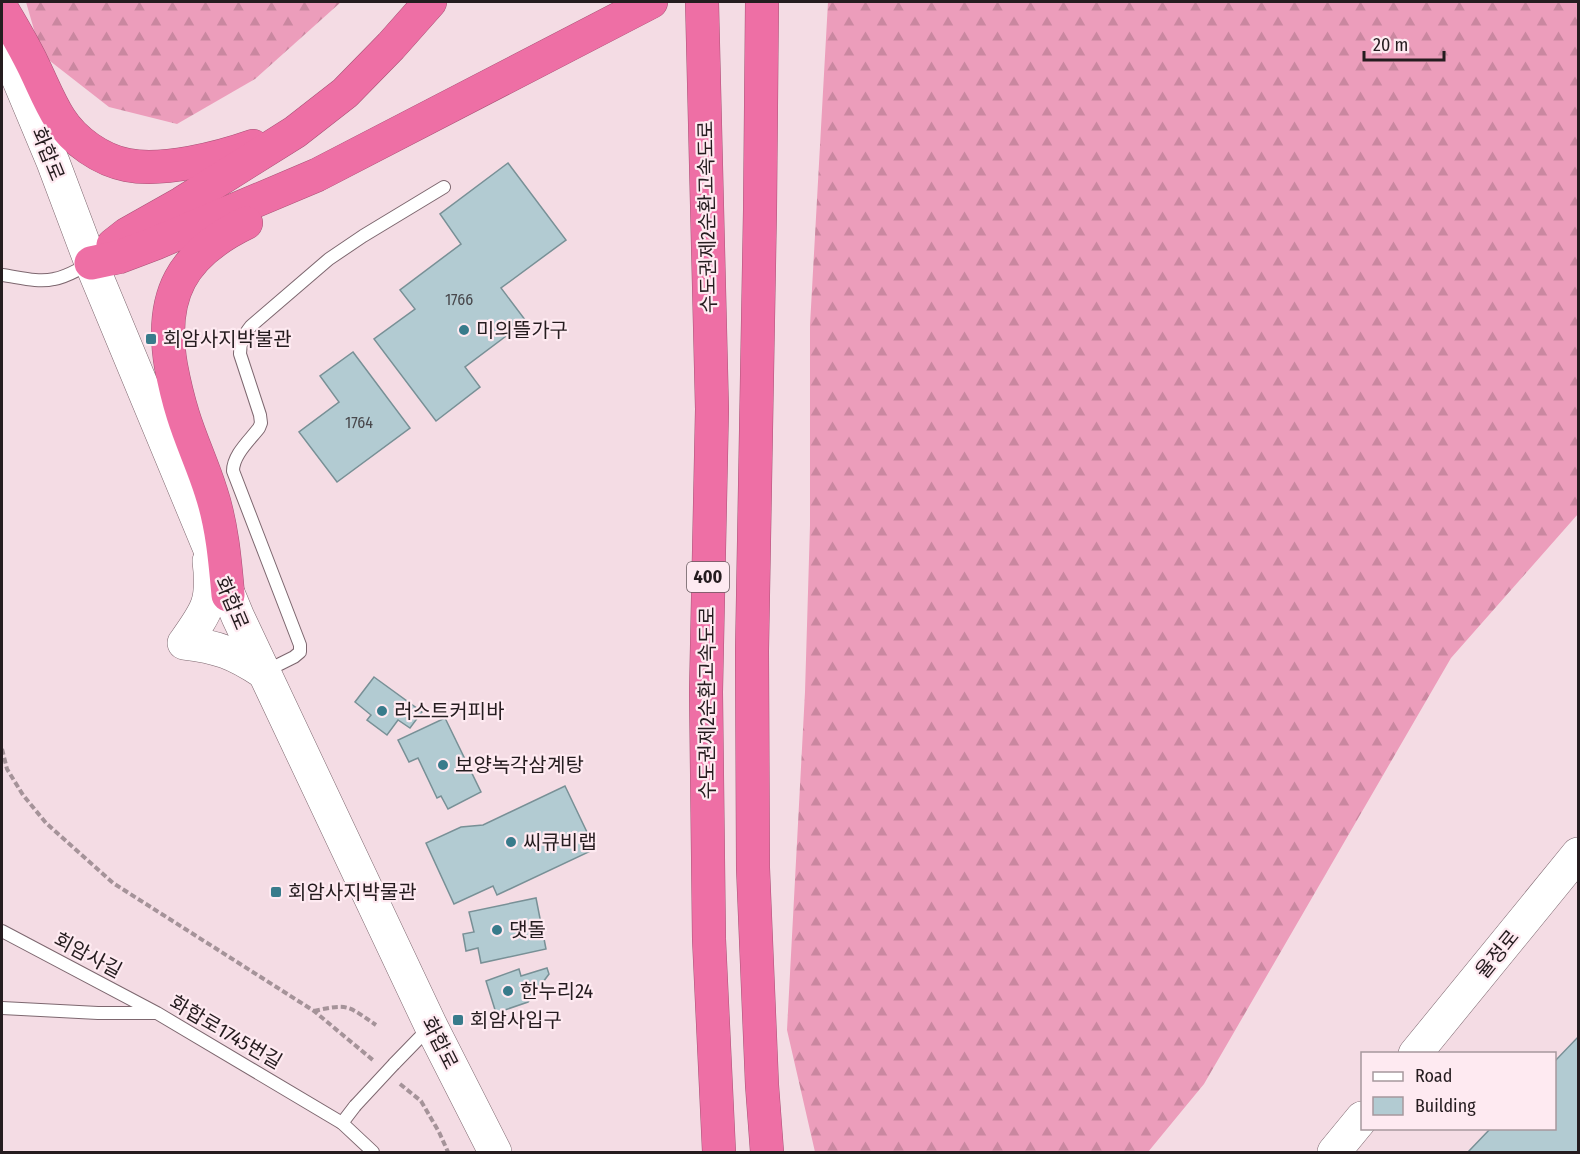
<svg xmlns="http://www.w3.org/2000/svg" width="1580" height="1154" viewBox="0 0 1580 1154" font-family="'Fira Sans Condensed','Noto Sans KR',sans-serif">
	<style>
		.forest { fill: url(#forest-firs) }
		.building { fill: #b2cbd2; stroke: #789096; stroke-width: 1.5 }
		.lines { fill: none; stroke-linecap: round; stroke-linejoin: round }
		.service-casing { stroke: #7d676f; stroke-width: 14 }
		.secondary-casing { stroke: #7d676f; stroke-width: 34 }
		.motorway-casing { stroke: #a85276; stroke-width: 34 }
		.path { stroke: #a59399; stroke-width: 4; stroke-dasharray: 6 3; stroke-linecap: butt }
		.service { stroke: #fff; stroke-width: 12 }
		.secondary { stroke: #fff; stroke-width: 33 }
		.motorway { stroke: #ee6fa5; stroke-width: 33 }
		.service-bridge-casing { stroke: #7d676f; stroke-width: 14; stroke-linecap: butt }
		.service-bridge { stroke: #fff; stroke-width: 12 }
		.poi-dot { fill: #387b8b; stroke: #feeaf1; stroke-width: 2 }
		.labels { text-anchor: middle; stroke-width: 4.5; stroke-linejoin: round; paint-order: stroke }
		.number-label { font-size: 16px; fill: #48484c }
		.shield { fill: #feeaf1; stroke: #665a5e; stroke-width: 1.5 }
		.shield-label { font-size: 18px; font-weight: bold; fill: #251c1f }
		.street-label { font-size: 20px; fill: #251c1f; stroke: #feeaf1 }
		.poi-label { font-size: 20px; fill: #251c1f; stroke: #feeaf1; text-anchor: start }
	</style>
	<defs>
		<pattern id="forest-firs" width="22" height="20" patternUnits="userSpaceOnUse" patternTransform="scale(1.5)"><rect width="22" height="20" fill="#ec9dbb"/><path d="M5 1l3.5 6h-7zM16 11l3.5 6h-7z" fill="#ca87a0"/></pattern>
	</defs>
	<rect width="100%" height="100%" fill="#f4dce4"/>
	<!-- forest -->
	<g class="forest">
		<polygon points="26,2 341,2 255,79 177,124 109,107 41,54"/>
		<polygon points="828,2 1578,2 1578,514 1451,658 1204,1084 1148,1152 815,1152 787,1030 805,692 810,525 810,325"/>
	</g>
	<!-- building -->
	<g class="building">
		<polygon points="508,163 566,240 501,288 526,321 465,367 480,387 436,421 374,339 415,309 400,290 461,244 440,214"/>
		<polygon points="353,352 410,428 337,482 299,432 339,402 320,376"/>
		<polygon points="374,677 422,712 410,728 398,720 387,735 367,720 371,715 355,702"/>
		<polygon points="445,718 481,792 448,809 441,796 437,798 418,758 409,762 398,740"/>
		<polygon points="565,786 595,849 497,895 493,886 454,904 426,843 461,827 483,825"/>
		<polygon points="536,898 546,949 481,963 478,948 466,951 463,934 474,932 469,912"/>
		<polygon points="547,968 549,974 528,1002 496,1013 486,981 519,969 521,976"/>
		<polygon points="1578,1037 1578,1152 1468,1152 1491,1128 1554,1128 1554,1062"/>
	</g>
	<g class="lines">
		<!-- service casing -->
		<g class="service-casing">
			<g id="service">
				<path d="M2,275C18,277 38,283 54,279C67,277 78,269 90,264"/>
				<path d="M264,672L294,657L300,652V645L233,471C233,455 249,441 259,428L261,423L260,415L240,354C240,341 244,335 251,326L329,259L363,236L444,187"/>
				<polyline points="2,931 157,1013 342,1123 373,1152"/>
				<polyline points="2,1008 98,1013 155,1013"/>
				<polyline points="394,1064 430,1027"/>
				<polyline points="342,1123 355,1106"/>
			</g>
		</g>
		<!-- secondary casing -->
		<g class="secondary-casing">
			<g id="secondary">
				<polyline points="2,40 53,162 91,263 238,617 431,1026 495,1152"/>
				<path d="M209,561C214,602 207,611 184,643C218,647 234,653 263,672"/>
				<polyline points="1415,1054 1578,854"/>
				<polyline points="1334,1152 1362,1118"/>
			</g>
		</g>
		<!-- motorway casing -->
		<g class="motorway-casing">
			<g id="motorway">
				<polyline points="702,2 712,409 706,692 709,939 719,1152"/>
				<polyline points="762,2 760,210 752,651 753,868 762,1085 767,1152"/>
				<path d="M2,9C13,28 24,46 33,65C42,83 49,102 60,119C74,141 101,160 127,165C163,172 219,158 253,146"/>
				<polyline points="113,245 127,234 182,203 295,132 345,93 391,46 430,2"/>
				<polyline points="91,263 119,257 156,243 317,175 651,2"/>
				<path d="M228,595C225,561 222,525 211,492C203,466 191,441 183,415C178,399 174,382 171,366C159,295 182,254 246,223"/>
			</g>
		</g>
		<!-- path -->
		<g class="path">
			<polyline points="2,749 7,769 23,795 46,823 113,883 314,1011 374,1061"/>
			<path d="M314,1011C349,1003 348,1006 376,1025"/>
			<polyline points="400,1084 421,1101 439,1132 448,1152"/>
		</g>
		<!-- service -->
		<use href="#service" class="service"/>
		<!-- secondary -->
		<use href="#secondary" class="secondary"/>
		<!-- motorway -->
		<use href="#motorway" class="motorway"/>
		<!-- service-bridge casing -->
		<g class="service-bridge-casing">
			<polyline id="service-bridge" points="355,1106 394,1064"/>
		</g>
		<!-- service-bridge -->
		<use href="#service-bridge" class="service-bridge"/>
	</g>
	<!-- markers -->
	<g class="poi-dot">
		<circle cx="464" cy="330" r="6"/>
		<rect x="145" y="333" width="12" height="12" rx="3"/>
		<circle cx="382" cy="711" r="6"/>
		<circle cx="443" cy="765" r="6"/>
		<circle cx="511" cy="842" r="6"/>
		<rect x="270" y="886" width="12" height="12" rx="3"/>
		<circle cx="497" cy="930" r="6"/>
		<circle cx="508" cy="991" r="6"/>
		<rect x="452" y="1014" width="12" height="12" rx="3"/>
	</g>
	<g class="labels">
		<!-- number labels -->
		<g class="number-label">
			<text x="459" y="305">1766</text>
			<text x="359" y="428">1764</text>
		</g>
		<!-- shield labels -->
		<rect class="shield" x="687" y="562" width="42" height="30" rx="4.5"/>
		<g class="shield-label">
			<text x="708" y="583">400</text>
		</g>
		<!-- street labels -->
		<g class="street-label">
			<text transform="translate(48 154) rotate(68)" y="7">화합로</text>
			<text transform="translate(707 217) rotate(-91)" y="7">수도권제2순환고속도로</text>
			<text transform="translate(232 603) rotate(67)" y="7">화합로</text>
			<text transform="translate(707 703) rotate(-90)" y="7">수도권제2순환고속도로</text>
			<text transform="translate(1497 954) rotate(-51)" y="7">율정로</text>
			<text transform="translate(88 955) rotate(28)" y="7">회암사길</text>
			<text transform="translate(226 1032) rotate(30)" y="7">화합로1745번길</text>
			<text transform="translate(440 1043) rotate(63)" y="7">화합로</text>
		</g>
		<!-- poi labels -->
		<g class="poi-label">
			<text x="476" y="337">미의뜰가구</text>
			<text x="163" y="346">회암사지박불관</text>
			<text x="394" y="718">러스트커피바</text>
			<text x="455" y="772">보양녹각삼계탕</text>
			<text x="523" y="849">씨큐비랩</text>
			<text x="288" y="899">회암사지박물관</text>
			<text x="509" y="937">댓돌</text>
			<text x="520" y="998">한누리24</text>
			<text x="470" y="1027">회암사입구</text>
		</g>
	</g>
	<!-- border -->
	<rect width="1580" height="1154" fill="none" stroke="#251c1f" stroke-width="6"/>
	<!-- legend -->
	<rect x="1361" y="1052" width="195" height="78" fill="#feeaf1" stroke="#a7989d" stroke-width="1.5"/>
	<rect x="1373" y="1072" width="30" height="9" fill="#ffffff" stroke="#a7989d" stroke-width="1.5"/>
	<text x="1415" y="1082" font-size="18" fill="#251c1f">Road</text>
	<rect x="1373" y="1097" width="30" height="18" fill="#b2cbd2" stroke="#a7989d" stroke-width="1.5"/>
	<text x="1415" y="1112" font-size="18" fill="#251c1f">Building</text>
	<!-- scale -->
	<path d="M1364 51v9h80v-9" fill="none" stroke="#251c1f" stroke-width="3"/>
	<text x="1373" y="51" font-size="18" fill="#251c1f" stroke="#feeaf1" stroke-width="4.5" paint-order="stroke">20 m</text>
</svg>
